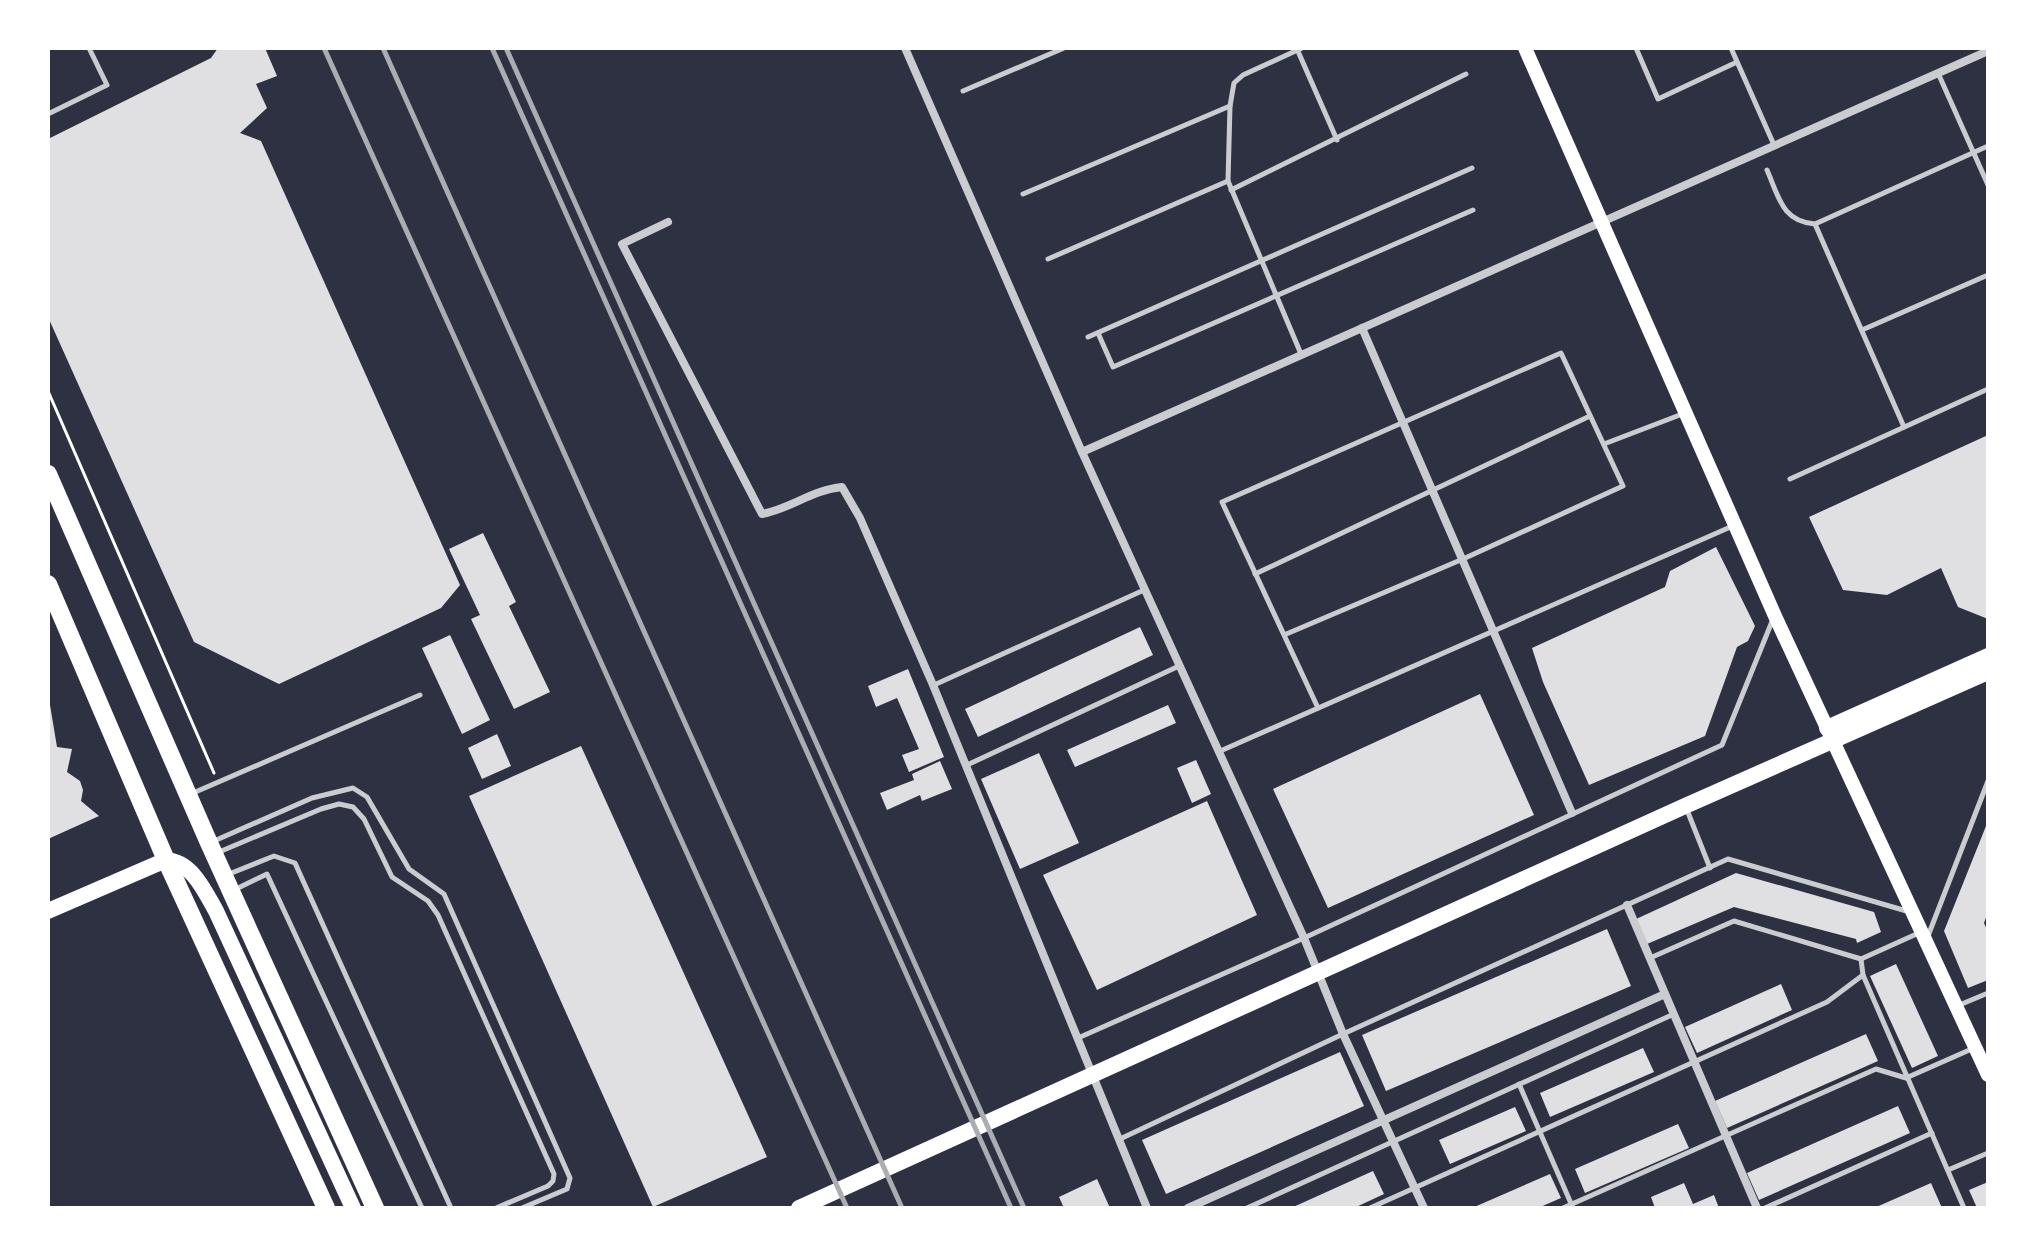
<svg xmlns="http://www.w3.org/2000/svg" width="2036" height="1256" viewBox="0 0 2036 1256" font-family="Barlow,sans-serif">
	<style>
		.building { fill: #e0e0e3 }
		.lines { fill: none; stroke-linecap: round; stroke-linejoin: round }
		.path { stroke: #fff; stroke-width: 3 }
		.service { stroke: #caccd0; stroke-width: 5 }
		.minor { stroke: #caccd0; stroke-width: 8 }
		.secondary { stroke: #fff; stroke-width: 14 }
		.primary { stroke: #fff; stroke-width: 16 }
		.trunk { stroke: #fff; stroke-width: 18 }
		.rail { stroke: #abadb3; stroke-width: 5 }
	</style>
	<rect width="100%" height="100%" fill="#2d3142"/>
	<!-- building -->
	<g class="building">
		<polygon points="218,48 265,48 277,76 256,84 267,108 240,133 261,141 460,585 441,608 279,684 194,642 48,317 48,139 211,58"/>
		<polygon points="1988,435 1988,619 1958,607 1941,568 1887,595 1843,590 1809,517"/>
		<polygon points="483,533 516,602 509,606 550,692 514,709 471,619 480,615 449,549"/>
		<polygon points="1716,547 1755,626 1748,641 1737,647 1705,736 1589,785 1543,682 1532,648 1665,587 1670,571"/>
		<polygon points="1140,627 1153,655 978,737 965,709"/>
		<polygon points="450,635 490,720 462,734 422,648"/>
		<polygon points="908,669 944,757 909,772 902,755 919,749 897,698 876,707 868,686"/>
		<polygon points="48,693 57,747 72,749 67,772 80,781 83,790 81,801 99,816 48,839"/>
		<polygon points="1480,694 1534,815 1328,908 1273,789"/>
		<polygon points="1168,705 1176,723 1075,767 1067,750"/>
		<polygon points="497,734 511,766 482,779 468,748"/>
		<polygon points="581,746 767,1157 653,1207 469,796"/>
		<polygon points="1039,753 1079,843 1020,869 981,779"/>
		<polygon points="1196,760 1211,794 1192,803 1177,768"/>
		<polygon points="940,761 952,789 922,801 920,795 887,810 880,793 914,780 912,774"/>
		<polygon points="1207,801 1257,915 1097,990 1043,875"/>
		<polygon points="1988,821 1988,912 1984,923 1988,932 1988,980 1968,988 1944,931"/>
		<polygon points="1736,873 1874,912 1881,932 1857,943 1856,939 1734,907 1647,944 1634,920"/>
		<polygon points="1607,929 1631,986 1386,1091 1362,1035"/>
		<polygon points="1896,964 1938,1056 1912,1068 1870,976"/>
		<polygon points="1781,984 1792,1010 1697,1053 1685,1027"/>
		<polygon points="1866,1034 1878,1061 1727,1128 1715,1101"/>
		<polygon points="1643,1048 1654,1072 1550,1117 1540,1093"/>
		<polygon points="1340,1052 1364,1106 1166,1194 1142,1140"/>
		<polygon points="1898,1106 1910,1133 1759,1200 1747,1173"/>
		<polygon points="1515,1107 1526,1131 1450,1164 1439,1140"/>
		<polygon points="1678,1124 1689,1148 1585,1193 1575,1169"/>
		<polygon points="1373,1171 1384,1194 1354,1208 1291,1208"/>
		<polygon points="1550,1174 1561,1198 1538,1208 1472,1208"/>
		<polygon points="1097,1179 1110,1208 1064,1208 1059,1197"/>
		<polygon points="1988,1182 1988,1208 1977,1208 1969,1190"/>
		<polygon points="1684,1183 1693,1204 1714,1195 1719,1208 1655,1208 1651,1197"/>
		<polygon points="1931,1183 1942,1208 1874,1208"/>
	</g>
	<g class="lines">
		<!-- path -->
		<polyline class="path" points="48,391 214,773"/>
		<!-- service -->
		<g class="service">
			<polyline points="1636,48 1658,99 1737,62"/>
			<polyline points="1731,48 1774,145"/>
			<polyline points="1297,49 1337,140"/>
			<polyline points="1938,73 1988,185"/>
			<polyline points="963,91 1064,48"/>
			<polyline points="48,114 107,85 89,48"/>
			<path d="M1767,170C1779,197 1782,222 1815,224"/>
			<polyline points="1231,190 1466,74"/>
			<polyline points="1023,194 1230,106"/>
			<polyline points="1048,259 1228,181"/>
			<polyline points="1862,330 1988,275"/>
			<polyline points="1098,333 1113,367 1473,210"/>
			<polyline points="1088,337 1472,168"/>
			<polyline points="1301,354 1228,181 1230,106 1234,83 1243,75 1302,48"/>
			<polyline points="1904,427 1815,224 1988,146"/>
			<polyline points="1604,444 1685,413"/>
			<polyline points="1790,479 1988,389"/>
			<polyline points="1255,574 1590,416"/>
			<polyline points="1284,635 1463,559 1623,486 1561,353 1222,502 1318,708"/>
			<polyline points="934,685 1144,590"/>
			<polyline points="1218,752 1735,525"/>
			<polyline points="967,765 1179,666"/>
			<polyline points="193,793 420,695"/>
			<polyline points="1687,810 1710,868"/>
			<polyline points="214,841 312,798 353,788 367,797 409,869 444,894 570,1178 567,1189 522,1208"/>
			<polyline points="219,852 321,809 339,804 353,807 364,819 392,877 428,901 438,915 554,1174 553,1181 548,1186 496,1208"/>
			<polyline points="229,874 274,856 295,863 451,1208"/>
			<polyline points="236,889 267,874 422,1208"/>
			<polyline points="1928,936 1988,781"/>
			<polyline points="1650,958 1734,921 1861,959 1921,932"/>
			<polyline points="1861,959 1863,975 1964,1208"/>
			<polyline points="1957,1006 1988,993"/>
			<polyline points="1078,1038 1304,938 1722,745 1773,619"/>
			<polyline points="1519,1084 1573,1208"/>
			<polyline points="1120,1139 1343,1034 1728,859 1910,912"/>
			<polyline points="1948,1170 1988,1153"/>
			<polyline points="1247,1208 1674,1014"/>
			<polyline points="1370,1208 1827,1002 1863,975"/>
			<polyline points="1563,1208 1876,1069 1906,1078 1974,1048"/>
			<polyline points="1765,1208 1932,1133"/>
		</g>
		<!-- minor -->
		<g class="minor">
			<polyline points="905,48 1082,452 1304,938 1343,1034 1424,1208"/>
			<path d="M668,222L622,244L762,514C790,509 812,490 842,487L860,518L933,685L1147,1208"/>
			<polyline points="1362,328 1572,813"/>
			<polyline points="1082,452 1988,51"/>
			<polyline points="1627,905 1757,1208"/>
			<polyline points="1188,1208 1665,994"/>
		</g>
		<!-- secondary -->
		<polyline class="secondary" points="1525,48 1775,616 1988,1075"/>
		<!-- primary -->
		<g class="primary">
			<polyline points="1827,728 1988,656"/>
			<path d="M48,911L166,860C192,862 204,890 216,911L353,1208"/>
			<polyline points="799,1208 1685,806 1988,672"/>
		</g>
		<!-- trunk -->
		<g class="trunk">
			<polyline points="48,474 209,843 375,1208"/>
			<polyline points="48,584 166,860 326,1208"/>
		</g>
		<!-- rail -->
		<g class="rail">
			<polyline points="324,48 847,1208"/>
			<polyline points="383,48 902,1208"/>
			<polyline points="492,48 1011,1208"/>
			<polyline points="506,48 1024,1208"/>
		</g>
	</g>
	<!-- border -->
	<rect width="2036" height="1256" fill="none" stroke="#ffffff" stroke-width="100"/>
</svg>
